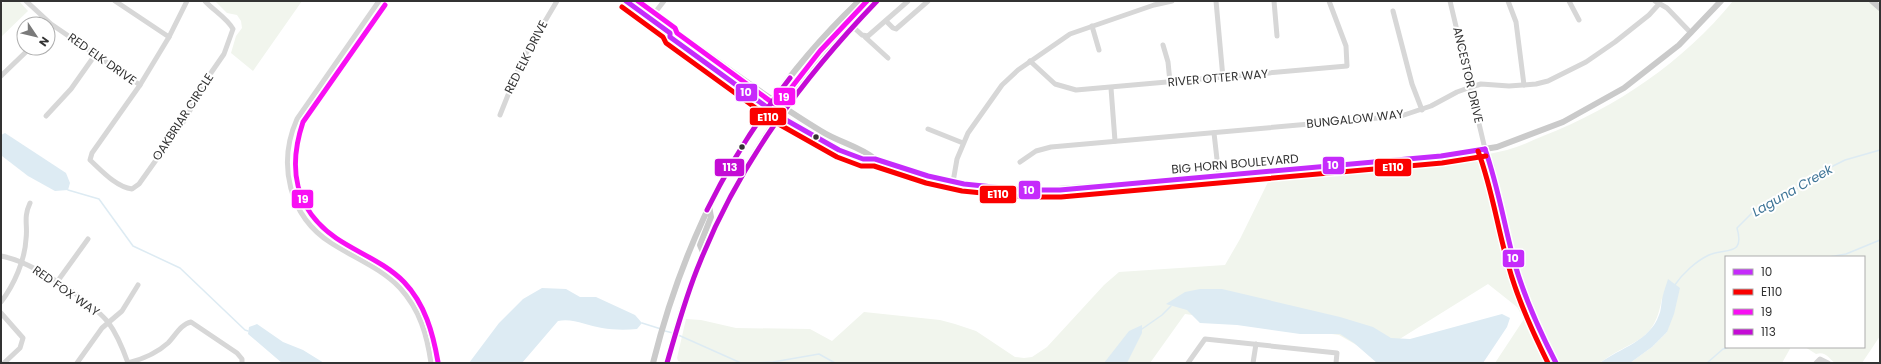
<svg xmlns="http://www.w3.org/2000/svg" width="1881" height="364" viewBox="0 0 1881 364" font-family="Poppins,sans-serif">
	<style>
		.green { fill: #f1f5ed }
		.water { fill: #ddebf3 }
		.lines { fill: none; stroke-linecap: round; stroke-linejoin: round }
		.stream { stroke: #ddebf3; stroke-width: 1.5 }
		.minor { stroke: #d7d7d7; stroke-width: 5 }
		.major { stroke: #cacaca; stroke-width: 6 }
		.bus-1-casing { stroke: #fff; stroke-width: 8 }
		.bus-2-casing { stroke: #fff; stroke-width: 8 }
		.bus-3-casing { stroke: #fff; stroke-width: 8 }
		.bus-4-casing { stroke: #fff; stroke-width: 8 }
		.bus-1 { stroke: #c52bfb; stroke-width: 5 }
		.bus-2 { stroke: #fa0000; stroke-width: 5 }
		.bus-3 { stroke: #f80ff3; stroke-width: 5 }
		.bus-4 { stroke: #c40bd5; stroke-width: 5 }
		.bus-dot { fill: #333; stroke: #fff; stroke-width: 1.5 }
		.labels { text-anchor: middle; stroke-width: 4; stroke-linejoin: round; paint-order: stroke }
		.street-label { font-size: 12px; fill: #333; stroke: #fff }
		.water-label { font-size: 13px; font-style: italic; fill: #3f7597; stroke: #fff }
		.line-badge { stroke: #fff; stroke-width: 1.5 }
		.badge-label { font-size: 11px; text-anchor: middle; font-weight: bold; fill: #fff }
	</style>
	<rect width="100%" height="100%" fill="#fff"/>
	<!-- green -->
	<g class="green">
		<polygon points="5,1 19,1 28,11 1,37 1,5"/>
		<polygon points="215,1 302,1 253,71 231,53 236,36 242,28 241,21 237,15 227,13"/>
		<path d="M1733,1H1880V336L1862,363H1835C1828,358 1826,351 1816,354L1805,347H1864V257H1726V347H1791L1782,363H1630L1652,347L1667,332L1662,298C1654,345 1633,338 1600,363H1495L1524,319L1517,307L1488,284L1374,355L1339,335L1185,314L1150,363H685L678,361L677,358L686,319L701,320L736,328L810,329L832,341L864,312L940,320L955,324L976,331L1015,357L1024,358L1032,357L1047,347L1104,285L1119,272L1225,265L1240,239L1270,178C1348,171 1430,169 1507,150C1519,147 1531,141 1543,136C1617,107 1683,62 1733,1Z"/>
	</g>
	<!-- water -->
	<g class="water">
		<polygon points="5,133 66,173 70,183 68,190 55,191 28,176 2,156 1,135"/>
		<path d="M1668,279L1680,288L1674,314L1667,332L1652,347L1630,363H1600C1620,348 1650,341 1659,315C1661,311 1661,305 1662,300C1663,293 1666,286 1668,279Z"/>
		<path d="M542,288L566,289L580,297H596L635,315L642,323L637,329C626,330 613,330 602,328C587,326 574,318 558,321L522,363H469L499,323L523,299Z"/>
		<polygon points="1200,289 1222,289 1340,317 1373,327 1391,338 1410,339 1502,314 1510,318 1507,327 1483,363 1377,363 1354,343 1340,334 1300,334 1237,325 1200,323 1187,310 1166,304 1185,292"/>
		<polygon points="257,324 283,342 303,350 324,363 282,363 248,334 249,327"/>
		<polygon points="1142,325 1142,333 1127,363 1104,363 1129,331"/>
	</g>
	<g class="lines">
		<!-- stream -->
		<g class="stream">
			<polyline points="68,190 99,199 133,246 180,268 245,330 248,331"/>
			<polyline points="1829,257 1846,254 1880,240"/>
			<path d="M1674,286C1682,274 1696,261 1709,255C1727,248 1745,256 1737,228L1752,213L1800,187L1813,176L1845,160L1880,150"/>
			<polyline points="642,323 661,329"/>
			<polyline points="1142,329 1162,315 1171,306"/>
			<polyline points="665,331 673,333"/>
			<polyline points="676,334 741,363"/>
			<polyline points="752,363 773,362 819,354 835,363"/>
			<polyline points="1707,363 1723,349 1730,347"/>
		</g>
		<!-- minor -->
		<g class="minor">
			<polyline points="26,1 51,24 140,85"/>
			<polyline points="115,1 169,37"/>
			<path d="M187,1L169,37L140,85L92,153L90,160C101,170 116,187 132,189L139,184L186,118L204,83L224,54L233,29C227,18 213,10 205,1"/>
			<path d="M379,1L297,119C277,164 289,216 331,243C354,258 381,268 400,288C420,310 427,335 431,363"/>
			<polyline points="1216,1 1223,78"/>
			<polyline points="1274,1 1277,36"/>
			<polyline points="1450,1 1485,149 1487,168 1514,278 1538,339 1551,363"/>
			<polyline points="1508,1 1516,22 1524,85"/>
			<polyline points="1569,1 1579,20"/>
			<polyline points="1655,1 1667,8 1691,33"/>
			<polyline points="1393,11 1412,84 1422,110"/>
			<polyline points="650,19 664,1"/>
			<polyline points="886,21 893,28 896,29 928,1"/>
			<polyline points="852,26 862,35 868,36 908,1"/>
			<polyline points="1092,26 1099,50"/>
			<polyline points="865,37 888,58"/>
			<polyline points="1163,45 1168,62 1170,82"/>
			<polyline points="1030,61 1055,84 1076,90 1347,66 1346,46 1329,1"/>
			<polyline points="1,76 30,48"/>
			<polyline points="1111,88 1115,141"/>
			<polyline points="500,115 522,60 557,1"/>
			<polyline points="46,116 71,89 95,55"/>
			<polyline points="928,129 963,143"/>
			<polyline points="1214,133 1219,177"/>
			<path d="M1488,156L1492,166C1499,198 1506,230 1514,262C1524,297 1539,331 1556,363"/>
			<polyline points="1020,162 1036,151 1051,147 1401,116 1431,106 1457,92 1471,87 1481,84 1509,86 1536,84 1548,81 1586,62 1615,42 1649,15 1659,4"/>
			<polyline points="953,182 957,159 968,133 1002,85 1018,70 1070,34 1154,5 1172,1"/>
			<path d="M1,256C31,261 88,299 108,322C117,334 123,349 128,363C143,359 157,353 168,343C175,336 181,324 191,322L237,353L242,359V363"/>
			<polyline points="57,282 88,239"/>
			<path d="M1,302C14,285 25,260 26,239C28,225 23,218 30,203"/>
			<polyline points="1,313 23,338 20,348 4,363"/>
			<polyline points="77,363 102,328 122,311 138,285"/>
			<polyline points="1188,363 1205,339 1337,353 1336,363"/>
			<polyline points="1253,363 1256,344"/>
			<polyline points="1816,363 1820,359 1828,363"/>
		</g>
		<!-- major -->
		<g class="major">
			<polyline points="626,1 670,33 670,37 779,116 839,150 863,159 875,159 928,176 964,184 1000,189 1045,190 1219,177 1441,156 1497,147 1563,122 1624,88 1679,45 1721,1"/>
			<polyline points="1872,1 1880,8"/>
			<path d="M670,33L676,32C724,66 771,101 821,131C838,142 859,146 875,159"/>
			<polyline points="703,252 700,245 711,217 709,206"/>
			<path d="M653,363C688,223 754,101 859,1"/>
			<path d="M667,363C701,224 775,100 877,1"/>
		</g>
		<!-- bus-1 casing -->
		<g class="bus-1-casing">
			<g id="bus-1">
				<polyline points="626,1 670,33 670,37 779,116 839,150 863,159 875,159 928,176 964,184 1024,190 1060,190 1441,156 1485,149"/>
				<path d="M1485,149C1498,186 1504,224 1514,261C1524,297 1539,330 1556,363"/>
			</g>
		</g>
		<!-- bus-2 casing -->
		<g class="bus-2-casing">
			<g id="bus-2">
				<polyline points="622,7 663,37 666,43 775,122 837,157 861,166 874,166 926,183 962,191 1023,197 1061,197 1442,163 1486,156"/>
				<path d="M1478,151C1492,188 1497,226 1508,264C1517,298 1532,331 1548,363"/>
			</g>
		</g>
		<!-- bus-3 casing -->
		<g class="bus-3-casing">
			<g id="bus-3">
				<polyline points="638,1 675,28 677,33 777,106 820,51 867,1"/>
				<path d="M385,5L303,122C288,167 294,209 336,238C358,253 384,262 404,282C425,304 433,333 438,362"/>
			</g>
		</g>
		<!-- bus-4 casing -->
		<g class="bus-4-casing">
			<g id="bus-4">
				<path d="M707,210C730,163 758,119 790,78"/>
				<path d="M667,363C677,329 686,295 700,262C740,162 803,78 877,1"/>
			</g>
		</g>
		<!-- bus-1 -->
		<use href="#bus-1" class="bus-1"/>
		<!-- bus-2 -->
		<use href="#bus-2" class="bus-2"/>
		<!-- bus-3 -->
		<use href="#bus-3" class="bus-3"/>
		<!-- bus-4 -->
		<use href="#bus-4" class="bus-4"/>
	</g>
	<!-- markers -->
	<g class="bus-dot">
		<circle cx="816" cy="137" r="3.5"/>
		<circle cx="742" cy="147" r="3.5"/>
	</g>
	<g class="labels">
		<!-- street labels -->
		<g class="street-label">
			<text transform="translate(526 57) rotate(-63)" y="4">RED ELK DRIVE</text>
			<text transform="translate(102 59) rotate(35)" y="4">RED ELK DRIVE</text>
			<text transform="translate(1468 75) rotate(77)" y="4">ANCESTOR DRIVE</text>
			<text transform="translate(1218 78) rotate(-5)" y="4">RIVER OTTER WAY</text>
			<text transform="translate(183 117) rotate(-57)" y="4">OAKBRIAR CIRCLE</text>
			<text transform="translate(1355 119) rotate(-6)" y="4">BUNGALOW WAY</text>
			<text transform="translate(1235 164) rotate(-5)" y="4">BIG HORN BOULEVARD</text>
			<text transform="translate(66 291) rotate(35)" y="4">RED FOX WAY</text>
		</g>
		<!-- water labels -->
		<g class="water-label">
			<text transform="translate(1792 190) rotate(-30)" y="5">Laguna Creek</text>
		</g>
	</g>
	<g class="line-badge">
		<rect x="735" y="83" width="23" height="19" rx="4" fill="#c52bfb"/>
		<rect x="773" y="87" width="23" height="19" rx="4" fill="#f80ff3"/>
		<rect x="749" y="107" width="38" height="19" rx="4" fill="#fa0000"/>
		<rect x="1322" y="156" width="23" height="19" rx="4" fill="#c52bfb"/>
		<rect x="1374" y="158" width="38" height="19" rx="4" fill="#fa0000"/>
		<rect x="714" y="158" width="31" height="19" rx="4" fill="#c40bd5"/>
		<rect x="1018" y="180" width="23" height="20" rx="4" fill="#c52bfb"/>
		<rect x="979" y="185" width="38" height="19" rx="4" fill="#fa0000"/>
		<rect x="291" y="189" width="23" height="20" rx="4" fill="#f80ff3"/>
		<rect x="1502" y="249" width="23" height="19" rx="4" fill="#c52bfb"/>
	</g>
	<g class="badge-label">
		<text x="746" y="96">10</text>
		<text x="784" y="101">19</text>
		<text x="768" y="121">E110</text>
		<text x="1333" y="169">10</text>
		<text x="1393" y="171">E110</text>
		<text x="730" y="171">113</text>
		<text x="1029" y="194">10</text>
		<text x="998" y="198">E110</text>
		<text x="303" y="203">19</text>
		<text x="1513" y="262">10</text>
	</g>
	<!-- border -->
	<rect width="1881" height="364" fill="none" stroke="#333333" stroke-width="4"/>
	<!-- legend -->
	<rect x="1725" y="256" width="140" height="92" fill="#ffffff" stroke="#adadad"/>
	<rect x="1733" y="269" width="20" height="6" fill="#c52bfb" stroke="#adadad"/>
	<text x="1761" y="276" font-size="12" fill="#333333">10</text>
	<rect x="1733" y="289" width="20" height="6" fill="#fa0000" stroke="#adadad"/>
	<text x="1761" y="296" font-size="12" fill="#333333">E110</text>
	<rect x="1733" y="309" width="20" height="6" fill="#f80ff3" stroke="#adadad"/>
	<text x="1761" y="316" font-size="12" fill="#333333">19</text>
	<rect x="1733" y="329" width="20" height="6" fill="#c40bd5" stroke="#adadad"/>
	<text x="1761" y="336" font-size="12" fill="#333333">113</text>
	<!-- north arrow -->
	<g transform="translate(36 36) rotate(125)"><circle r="19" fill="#ffffff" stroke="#adadad"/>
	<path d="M0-3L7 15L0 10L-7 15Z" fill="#7a7a7a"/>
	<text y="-6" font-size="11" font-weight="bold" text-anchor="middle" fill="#333333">N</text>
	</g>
</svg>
